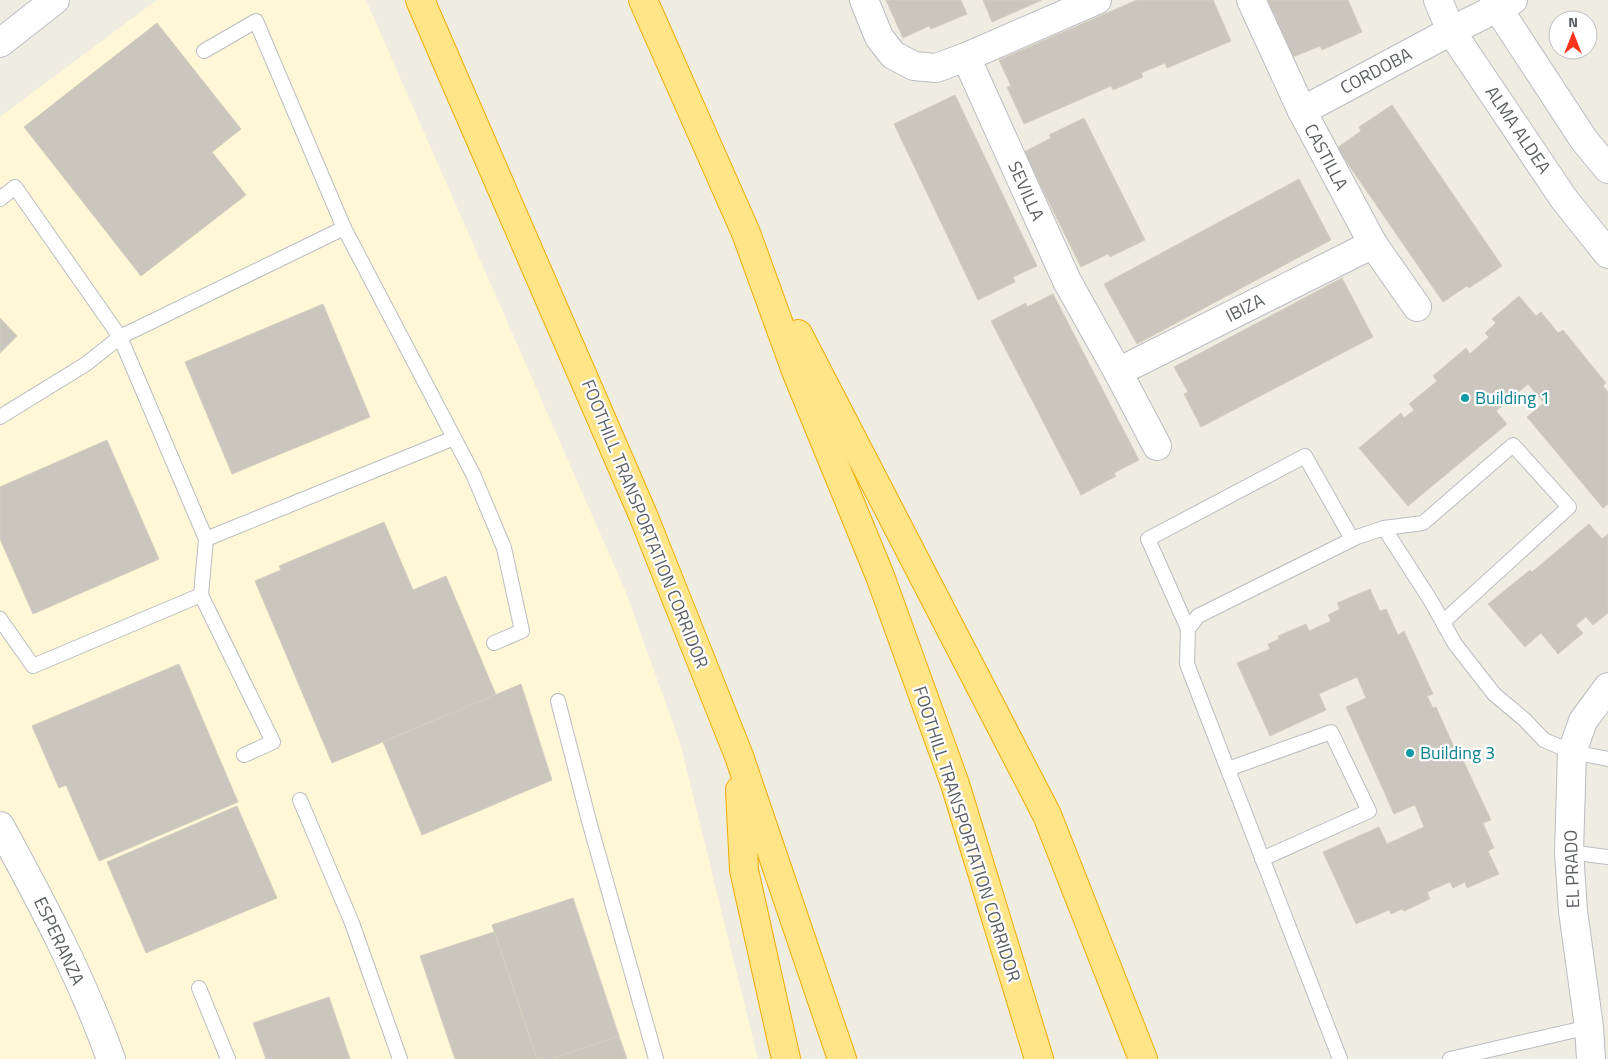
<svg xmlns="http://www.w3.org/2000/svg" width="1608" height="1059" viewBox="0 0 1608 1059" font-family="'Titillium Web',sans-serif">
	<style>
		.commercial { fill: #fff7d6 }
		.building { fill: #cac6be; stroke: #d4cebf }
		.lines { fill: none; stroke-linecap: round; stroke-linejoin: round }
		.service-casing { stroke: #b9bcc2; stroke-width: 16 }
		.minor-casing { stroke: #b9bcc2; stroke-width: 30 }
		.tertiary-casing { stroke: #b9bcc2; stroke-width: 30 }
		.secondary-casing { stroke: #babec5; stroke-width: 30 }
		.motorway-casing { stroke: #f0ac00; stroke-width: 30 }
		.service { stroke: #fff; stroke-width: 14 }
		.minor { stroke: #fff; stroke-width: 28 }
		.tertiary { stroke: #fff; stroke-width: 28 }
		.secondary { stroke: #fff; stroke-width: 28 }
		.motorway { stroke: #ffe488; stroke-width: 28 }
		.culture-dot { fill: #0f9aa8; stroke: #fff; stroke-width: 2 }
		.labels { text-anchor: middle; stroke-width: 4.5; stroke-linejoin: round; paint-order: stroke }
		.street-label { font-size: 18px; fill: #5a5e64; stroke: #fff }
		.culture-label { font-size: 18px; fill: #0d838f; stroke: #fff; text-anchor: start }
	</style>
	<rect width="100%" height="100%" fill="#efece1"/>
	<!-- commercial -->
	<polygon class="commercial" points="157,0 366,0 625,590 680,743 758,1059 0,1059 0,117"/>
	<!-- building -->
	<g class="building">
		<polygon points="886,0 961,0 967,14 931,29 929,26 903,38"/>
		<polygon points="983,0 1042,0 992,22"/>
		<polygon points="1137,0 1213,0 1231,41 1167,68 1165,63 1141,73 1143,77 1113,90 1111,86 1024,124 1007,87 1011,86 999,60"/>
		<polygon points="1267,0 1348,0 1362,32 1322,50 1320,46 1293,57"/>
		<polygon points="157,23 241,129 212,152 246,195 141,276 24,127"/>
		<polygon points="955,95 1037,266 1013,277 1015,282 978,300 894,124"/>
		<polygon points="1392,105 1502,266 1469,288 1467,286 1443,302 1337,148 1361,131 1359,127"/>
		<polygon points="1084,118 1145,240 1110,257 1108,254 1081,267 1024,152 1051,138 1049,135"/>
		<polygon points="1299,179 1331,240 1137,344 1104,284"/>
		<polygon points="1342,278 1373,337 1201,427 1184,394 1188,392 1174,367"/>
		<polygon points="1053,294 1139,460 1114,473 1116,476 1081,495 991,321 1026,303 1027,307"/>
		<polygon points="1519,296 1536,316 1541,312 1558,333 1563,330 1606,383 1603,386 1608,392 1608,504 1603,508 1527,417 1544,403 1528,384 1496,411 1507,424 1408,506 1359,448 1401,413 1404,418 1414,410 1409,404 1437,381 1433,376 1466,348 1470,354 1489,337 1485,333 1496,323 1492,319"/>
		<polygon points="323,304 370,417 232,474 185,362"/>
		<polygon points="0,318 17,336 0,353"/>
		<polygon points="107,440 159,559 33,614 0,539 0,487"/>
		<polygon points="384,522 413,590 446,576 496,695 332,763 255,581 281,570 279,566"/>
		<polygon points="1589,524 1602,539 1608,534 1608,613 1593,625 1586,617 1576,625 1583,633 1558,654 1541,633 1525,647 1488,604 1530,570 1532,572"/>
		<polygon points="1370,589 1380,611 1386,609 1398,635 1404,631 1433,694 1427,696 1433,708 1436,707 1454,747 1451,748 1456,760 1462,758 1491,820 1483,823 1494,848 1488,851 1499,874 1467,888 1465,882 1453,888 1450,882 1427,892 1430,899 1404,911 1402,909 1391,914 1389,910 1356,924 1323,852 1379,827 1387,844 1424,827 1415,805 1394,814 1346,707 1366,698 1357,677 1319,694 1326,710 1270,736 1237,663 1270,649 1268,644 1279,639 1278,636 1306,624 1309,631 1331,621 1328,615 1340,609 1337,603"/>
		<polygon points="179,664 238,802 99,861 66,785 59,788 32,726"/>
		<polygon points="521,684 552,780 422,835 383,742"/>
		<polygon points="237,806 277,898 146,953 107,862"/>
		<polygon points="573,898 619,1036 550,1059 537,1059 492,925"/>
		<polygon points="494,932 537,1059 455,1059 420,956"/>
		<polygon points="329,997 350,1059 266,1059 253,1023"/>
		<polygon points="619,1036 627,1059 550,1059"/>
	</g>
	<g class="lines">
		<!-- service casing -->
		<g class="service-casing">
			<g id="service">
				<polyline points="204,51 256,21 344,228 473,474 504,548 522,631 494,643"/>
				<polyline points="0,199 15,187 120,337 206,539 201,595 273,742 244,755"/>
				<polyline points="0,417 86,364 120,337 344,228"/>
				<polyline points="1384,528 1423,523 1513,445 1569,507 1443,622"/>
				<polyline points="206,539 454,438"/>
				<polyline points="0,619 33,666 201,595"/>
				<polyline points="1188,629 1148,539 1305,456 1352,539"/>
				<polyline points="558,701 589,821 656,1059"/>
				<polyline points="1228,769 1331,732 1369,811 1262,859"/>
				<polyline points="300,800 352,923 400,1059"/>
				<polyline points="1569,852 1608,857"/>
				<polyline points="199,988 228,1059"/>
				<polyline points="1340,1059 1187,664 1188,629 1198,616 1357,537 1384,528 1431,601 1455,644 1494,694 1525,720 1544,740 1572,752 1608,759"/>
				<polyline points="1450,1059 1589,1027"/>
			</g>
		</g>
		<!-- minor casing -->
		<g class="minor-casing">
			<g id="minor">
				<polyline points="864,0 879,37 893,55 914,66 936,68 966,57 1067,281 1118,372 1157,446"/>
				<polyline points="1251,0 1302,111 1373,244 1417,307"/>
				<polyline points="966,57 1097,0"/>
				<polyline points="1302,111 1451,31 1513,0"/>
				<polyline points="1118,372 1373,244"/>
				<polyline points="1591,1059 1589,1027 1573,911 1569,852 1572,752 1583,721 1608,687"/>
			</g>
		</g>
		<!-- tertiary casing -->
		<g class="tertiary-casing">
			<path id="tertiary" d="M0,826C41,901 82,978 111,1059"/>
		</g>
		<!-- secondary casing -->
		<g class="secondary-casing">
			<g id="secondary">
				<polyline points="1438,0 1451,31 1564,199 1608,254"/>
				<polyline points="1494,0 1497,7 1584,140 1608,169"/>
				<polyline points="0,43 55,0"/>
			</g>
		</g>
		<!-- motorway casing -->
		<g class="motorway-casing">
			<g id="motorway">
				<polyline points="420,0 643,515 739,756 842,1059"/>
				<polyline points="643,0 746,233 796,371 880,576 955,784 1039,1059"/>
				<polyline points="798,334 1047,815 1143,1059"/>
				<polyline points="740,790 744,870 786,1059"/>
			</g>
		</g>
		<!-- service -->
		<use href="#service" class="service"/>
		<!-- minor -->
		<use href="#minor" class="minor"/>
		<!-- tertiary -->
		<use href="#tertiary" class="tertiary"/>
		<!-- secondary -->
		<use href="#secondary" class="secondary"/>
		<!-- motorway -->
		<use href="#motorway" class="motorway"/>
	</g>
	<!-- markers -->
	<g class="culture-dot">
		<circle cx="1465" cy="398" r="5"/>
		<circle cx="1410" cy="753" r="5"/>
	</g>
	<g class="labels">
		<!-- street labels -->
		<g class="street-label">
			<text transform="translate(1376 71) rotate(-28)" y="6">CORDOBA</text>
			<text transform="translate(1518 130) rotate(56)" y="6">ALMA ALDEA</text>
			<text transform="translate(1326 157) rotate(62)" y="6">CASTILLA</text>
			<text transform="translate(1026 191) rotate(66)" y="6">SEVILLA</text>
			<text transform="translate(1245 308) rotate(-27)" y="6">IBIZA</text>
			<text transform="translate(645 524) rotate(68)" y="6">FOOTHILL TRANSPORTATION CORRIDOR</text>
			<text transform="translate(967 834) rotate(72)" y="6">FOOTHILL TRANSPORTATION CORRIDOR</text>
			<text transform="translate(1572 869) rotate(-92)" y="6">EL PRADO</text>
			<text transform="translate(59 941) rotate(65)" y="6">ESPERANZA</text>
		</g>
		<!-- culture labels -->
		<g class="culture-label">
			<text x="1475" y="404">Building 1</text>
			<text x="1420" y="759">Building 3</text>
		</g>
	</g>
	<!-- north arrow -->
	<g transform="translate(1573 35)"><circle r="24" fill="#ffffff" stroke="#bdbfc1"/>
	<path d="M0-4L9 19L0 12L-9 19Z" fill="#fb331b"/>
	<text y="-8" font-size="14" font-weight="bold" text-anchor="middle" fill="#5a5e64">N</text>
	</g>
</svg>
